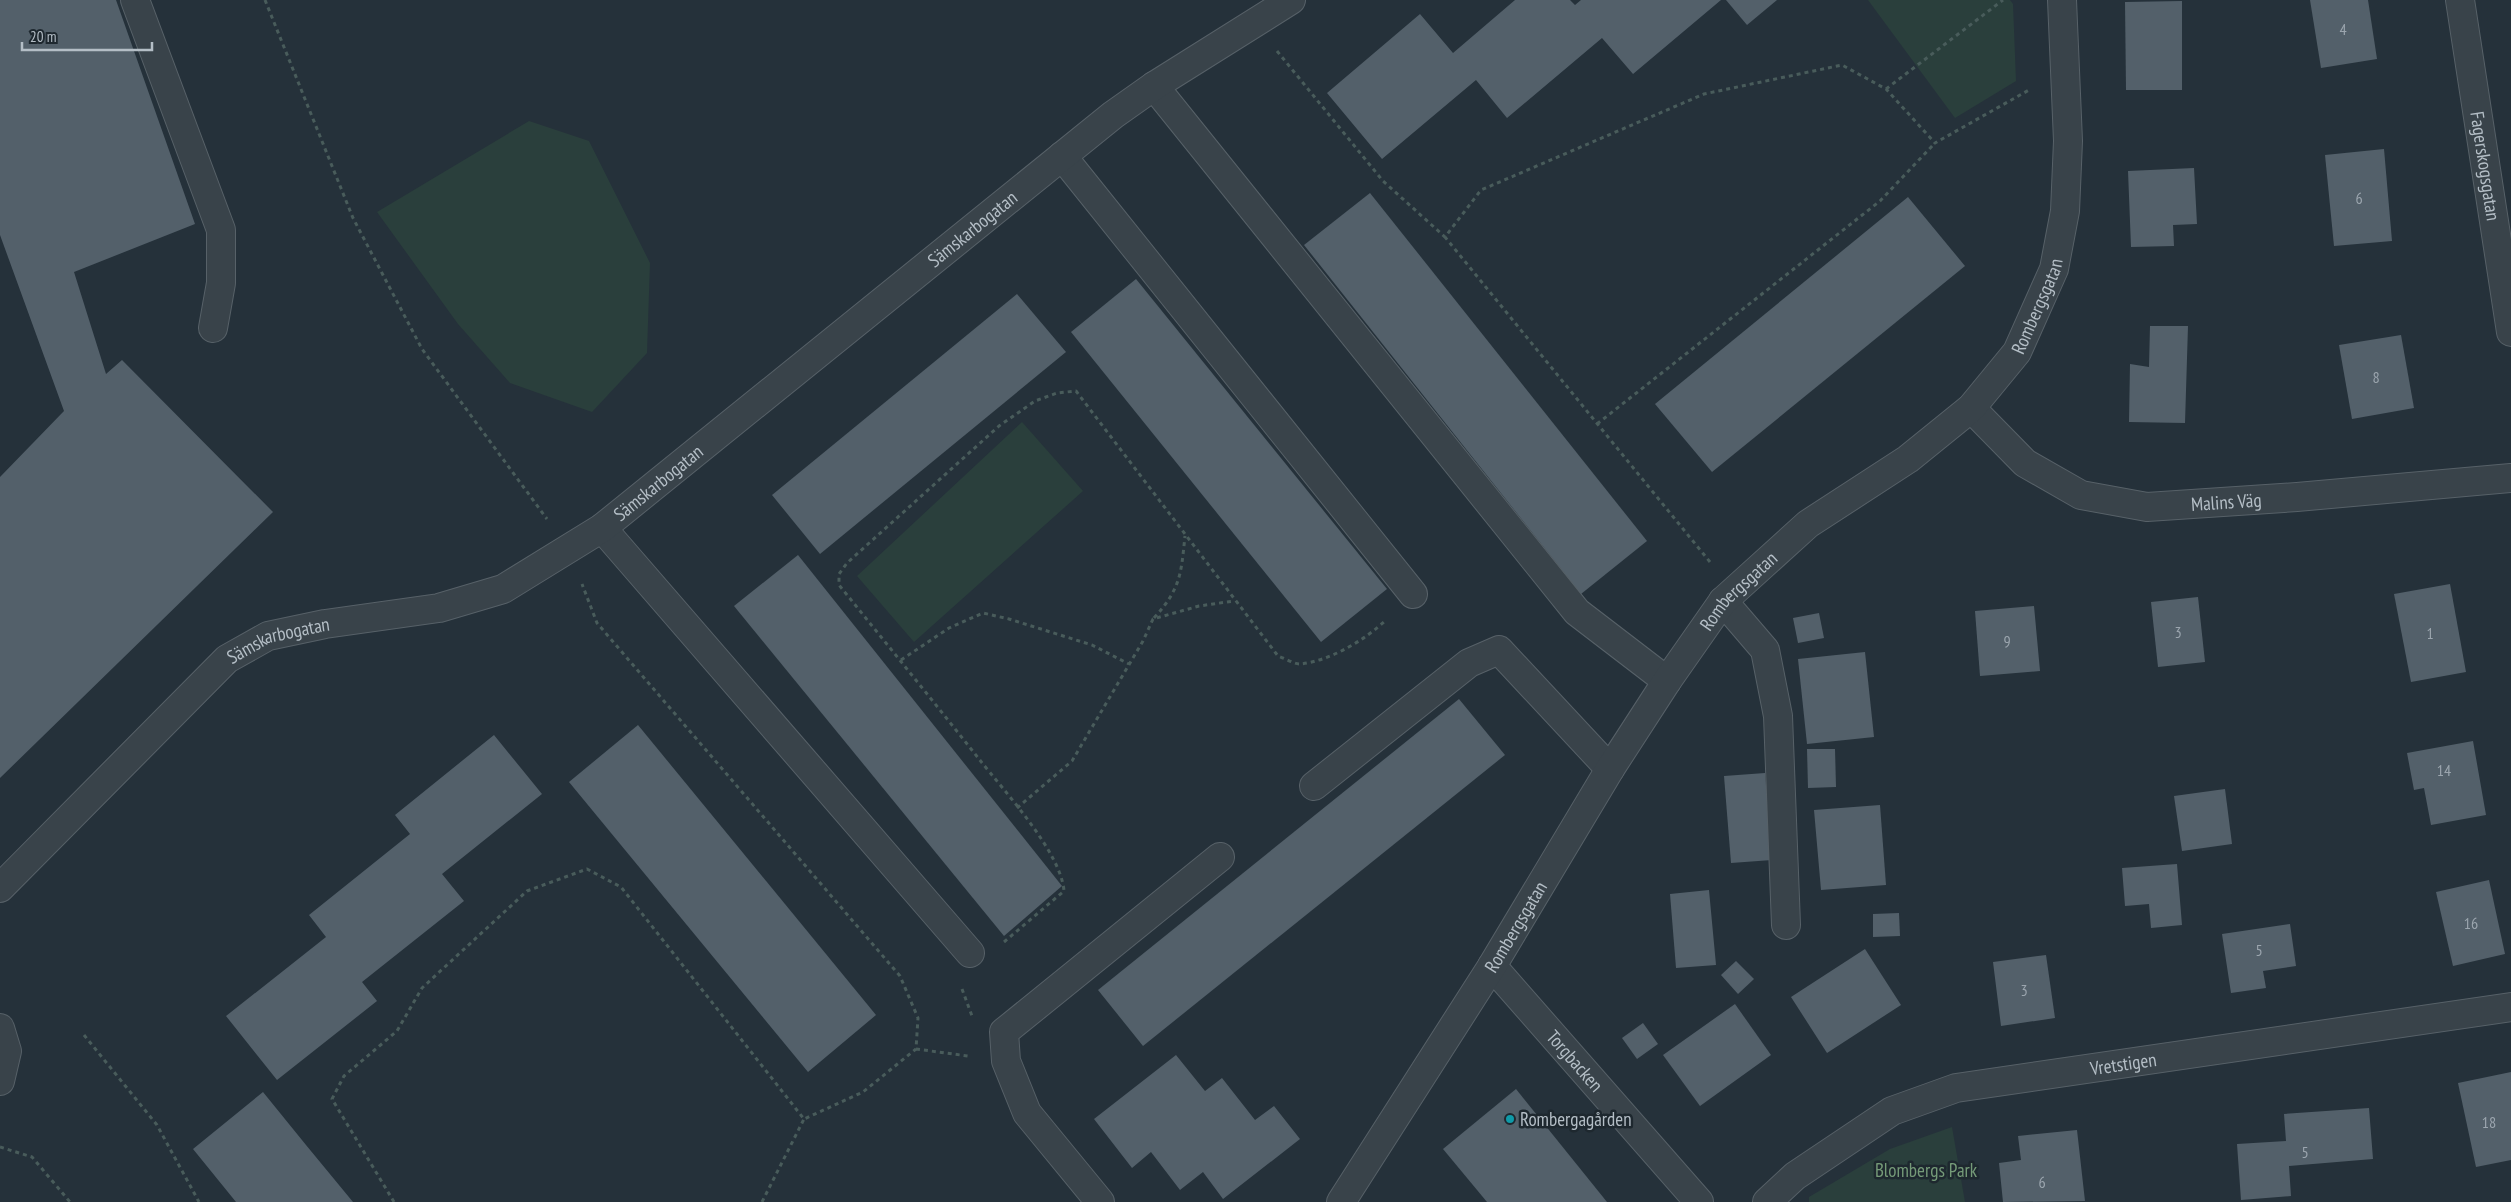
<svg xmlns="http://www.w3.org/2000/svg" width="2511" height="1202" viewBox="0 0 2511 1202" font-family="'PT Sans Narrow',sans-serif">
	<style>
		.green { fill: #2a3f3c }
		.building { fill: #53606a }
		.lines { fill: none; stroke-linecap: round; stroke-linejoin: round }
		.minor-casing { stroke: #576168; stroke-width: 30 }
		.path { stroke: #495c5b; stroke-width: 3; stroke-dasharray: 4 4; stroke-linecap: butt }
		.minor { stroke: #39434a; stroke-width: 28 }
		.culture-dot { fill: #0f9aa8; stroke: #1e282f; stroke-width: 2 }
		.labels { text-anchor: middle; stroke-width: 5; stroke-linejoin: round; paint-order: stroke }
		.number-label { font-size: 16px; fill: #9ca6af }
		.street-label { font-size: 19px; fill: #b4bec6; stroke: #1e282f }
		.poi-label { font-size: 19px; fill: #b4bec6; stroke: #1e282f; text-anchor: start }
		.park-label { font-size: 19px; fill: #759a78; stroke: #1e282f }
	</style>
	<rect width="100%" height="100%" fill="#25313a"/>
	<!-- green -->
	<g class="green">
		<polygon points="1868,0 2010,0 2013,4 2016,81 1955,118"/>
		<polygon points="529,121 589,141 650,263 647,353 592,412 510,383 458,324 377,212"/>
		<polygon points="1022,422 1083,491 914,642 857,576"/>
		<polygon points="1952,1127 1965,1202 1809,1202 1809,1197 1890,1149"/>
	</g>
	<!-- building -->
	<g class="building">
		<polygon points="0,0 116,0 195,224 74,272 106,374 122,360 273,512 0,778 0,477 64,411 0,235"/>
		<polygon points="1515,0 1570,0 1575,5 1581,0 1721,0 1633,74 1602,38 1507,118 1476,80 1382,159 1327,93 1420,14 1453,53"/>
		<polygon points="1726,0 1777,0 1747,25"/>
		<polygon points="2310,0 2368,0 2377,59 2321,68"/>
		<polygon points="2182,1 2182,90 2126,90 2125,2"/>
		<polygon points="2384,149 2392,241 2334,246 2325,155"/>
		<polygon points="2194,168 2197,224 2173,225 2174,246 2131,247 2128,171"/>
		<polygon points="1370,193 1647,541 1581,594 1304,245"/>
		<polygon points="1908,197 1965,266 1712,472 1655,404"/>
		<polygon points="1136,279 1387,589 1321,642 1071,332"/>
		<polygon points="1017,294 1066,352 820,554 772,495"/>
		<polygon points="2150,326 2188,326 2185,423 2129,422 2130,364 2149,367"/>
		<polygon points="2401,335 2414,408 2352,419 2339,345"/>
		<polygon points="798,555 1062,886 1004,936 734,606"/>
		<polygon points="2450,584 2466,672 2411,682 2394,594"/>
		<polygon points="2198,597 2205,662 2158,667 2151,602"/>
		<polygon points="2034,606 2040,671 1980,676 1975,611"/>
		<polygon points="1819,613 1824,638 1798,643 1793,618"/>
		<polygon points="1865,652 1874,737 1807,744 1798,659"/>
		<polygon points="1459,699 1505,755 1143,1046 1098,990"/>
		<polygon points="638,725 876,1015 808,1072 569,782"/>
		<polygon points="494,735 542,794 442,874 464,901 362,982 377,1001 277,1080 226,1016 326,937 309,915 410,834 395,815"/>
		<polygon points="2473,741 2486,815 2431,825 2424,788 2414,790 2407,753"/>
		<polygon points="1807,749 1835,749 1836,787 1808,788"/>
		<polygon points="1765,773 1772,860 1731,863 1724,776"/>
		<polygon points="2225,789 2232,844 2182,851 2174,796"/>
		<polygon points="1880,805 1886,885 1821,890 1814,810"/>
		<polygon points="2177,864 2182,925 2151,928 2149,904 2125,906 2122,868"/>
		<polygon points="2489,880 2505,954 2453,966 2436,892"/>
		<polygon points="1709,890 1716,965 1676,968 1670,894"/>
		<polygon points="1899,913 1900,936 1873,937 1873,914"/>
		<polygon points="2290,924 2296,966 2263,971 2266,988 2231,993 2222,934"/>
		<polygon points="1865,949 1901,1005 1827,1053 1791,997"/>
		<polygon points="2046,955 2055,1018 2001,1026 1993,962"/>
		<polygon points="1736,961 1754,979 1738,994 1721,975"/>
		<polygon points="1735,1004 1771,1055 1700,1106 1663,1055"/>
		<polygon points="1643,1023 1658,1044 1637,1059 1622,1038"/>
		<polygon points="1176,1055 1205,1091 1222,1078 1255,1120 1274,1106 1300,1139 1223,1199 1203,1172 1180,1190 1151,1152 1132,1168 1094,1119"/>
		<polygon points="2511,1072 2511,1160 2476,1167 2458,1083"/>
		<polygon points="1516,1089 1607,1202 1487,1202 1443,1149"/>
		<polygon points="263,1092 306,1145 353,1202 236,1202 193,1149"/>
		<polygon points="2369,1108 2373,1159 2289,1166 2291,1196 2241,1200 2237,1144 2286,1141 2284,1114"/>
		<polygon points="2077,1130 2085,1201 2003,1202 1999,1163 2021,1160 2018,1136"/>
	</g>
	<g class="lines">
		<!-- minor casing -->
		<g class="minor-casing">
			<g id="minor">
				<polyline points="135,0 221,230 221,283 213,328"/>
				<path id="s1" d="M2460,0L2511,332"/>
				<polyline points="1154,86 1577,612 1667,681"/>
				<polyline points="1062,156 1413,594"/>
				<path id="s2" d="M1971,408L2025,463L2081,495L2147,507L2297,497L2511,478"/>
				<polyline points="602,528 970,953"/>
				<polyline points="1723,601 1765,650 1778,716 1786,925"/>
				<polyline points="1314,786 1469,663 1499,650 1610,769"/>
				<path id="s3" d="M0,888L227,659L268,636L325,624L439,608L503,589L602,528L1113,115L1154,86L1291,0"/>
				<path id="s4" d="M1492,966L1699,1202"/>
				<polyline points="0,1028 7,1051 0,1081"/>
				<polyline points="1100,1202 1027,1113 1006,1061 1004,1032 1220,857"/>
				<path id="s5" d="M1341,1202L1492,966L1610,769L1667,681L1723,601L1808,524L1908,459L1971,408L2017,352L2054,269L2065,211L2068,141L2062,0"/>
				<path id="s6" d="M1767,1202L1795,1176L1892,1111L1956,1088L2511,1007"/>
			</g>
		</g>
		<!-- path -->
		<g class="path">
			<polyline points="265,0 353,218 422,349 547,519"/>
			<polyline points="1277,51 1383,181 1445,237"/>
			<polyline points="1886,89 2003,0"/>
			<polyline points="1597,424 1880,201 1935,143"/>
			<polyline points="1710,562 1445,237 1481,190 1704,94 1842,65 1886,89 1935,143 2029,90"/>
			<path d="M1154,618C1181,588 1181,574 1185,536"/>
			<polyline points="901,660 949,628 983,613 1009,619 1092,645 1129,664"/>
			<polyline points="1017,808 1072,761 1143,641 1153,619 1199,606 1234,601"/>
			<path d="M1004,942L1064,891C1061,852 1004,791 979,759C933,701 886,643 839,585V574L847,563L999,426L1035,401L1057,393L1076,391L1278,656C1284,658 1294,664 1300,664C1330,661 1365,640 1386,620"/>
			<polyline points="962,989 972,1016"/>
			<polyline points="84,1035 157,1125 199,1202"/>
			<polyline points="916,1049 968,1056"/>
			<polyline points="0,1147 32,1157 70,1202"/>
			<polyline points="394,1202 332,1099 344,1076 397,1031 422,988 527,891 587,869 621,887 804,1119 863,1092 916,1049 918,1018 900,976 597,623 582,584"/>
			<polyline points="762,1202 804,1119"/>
		</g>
		<!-- minor -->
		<use href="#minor" class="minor"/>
	</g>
	<!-- markers -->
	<circle class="culture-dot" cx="1510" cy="1119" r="5"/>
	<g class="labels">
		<!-- number labels -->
		<g class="number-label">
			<text x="2343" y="35">4</text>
			<text x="2359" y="204">6</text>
			<text x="2376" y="383">8</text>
			<text x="2178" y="638">3</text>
			<text x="2430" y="639">1</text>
			<text x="2007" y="647">9</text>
			<text x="2444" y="776">14</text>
			<text x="2471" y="929">16</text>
			<text x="2259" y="956">5</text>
			<text x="2024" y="996">3</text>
			<text x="2489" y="1128">18</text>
			<text x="2305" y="1158">5</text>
			<text x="2042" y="1188">6</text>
		</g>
		<!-- street labels -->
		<g class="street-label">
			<text dy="7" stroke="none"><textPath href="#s1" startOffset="168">Fagerskogsgatan</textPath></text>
			<text dy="7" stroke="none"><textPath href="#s3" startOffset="1202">Sämskarbogatan</textPath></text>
			<text dy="7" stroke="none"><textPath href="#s5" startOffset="1150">Rombergsgatan</textPath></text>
			<text dy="7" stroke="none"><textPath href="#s3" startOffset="798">Sämskarbogatan</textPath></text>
			<text dy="7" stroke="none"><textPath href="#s2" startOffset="288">Malins Väg</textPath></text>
			<text dy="7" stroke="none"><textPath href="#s5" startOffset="730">Rombergsgatan</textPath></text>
			<text dy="7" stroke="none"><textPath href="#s3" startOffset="378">Sämskarbogatan</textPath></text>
			<text dy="7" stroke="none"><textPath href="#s5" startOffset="326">Rombergsgatan</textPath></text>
			<text dy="7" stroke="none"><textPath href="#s4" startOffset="126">Torgbacken</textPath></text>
			<text dy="7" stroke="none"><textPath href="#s6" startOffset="392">Vretstigen</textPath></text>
		</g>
		<!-- poi labels -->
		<g class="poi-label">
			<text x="1520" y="1126">Rombergagården</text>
		</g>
		<!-- park labels -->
		<g class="park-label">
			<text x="1926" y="1177">Blombergs Park</text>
		</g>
	</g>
	<!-- scale -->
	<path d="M22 42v8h130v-8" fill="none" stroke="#b4bec6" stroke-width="2.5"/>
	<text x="30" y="42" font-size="15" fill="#b4bec6" stroke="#1e282f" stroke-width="4" paint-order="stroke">20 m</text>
</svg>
